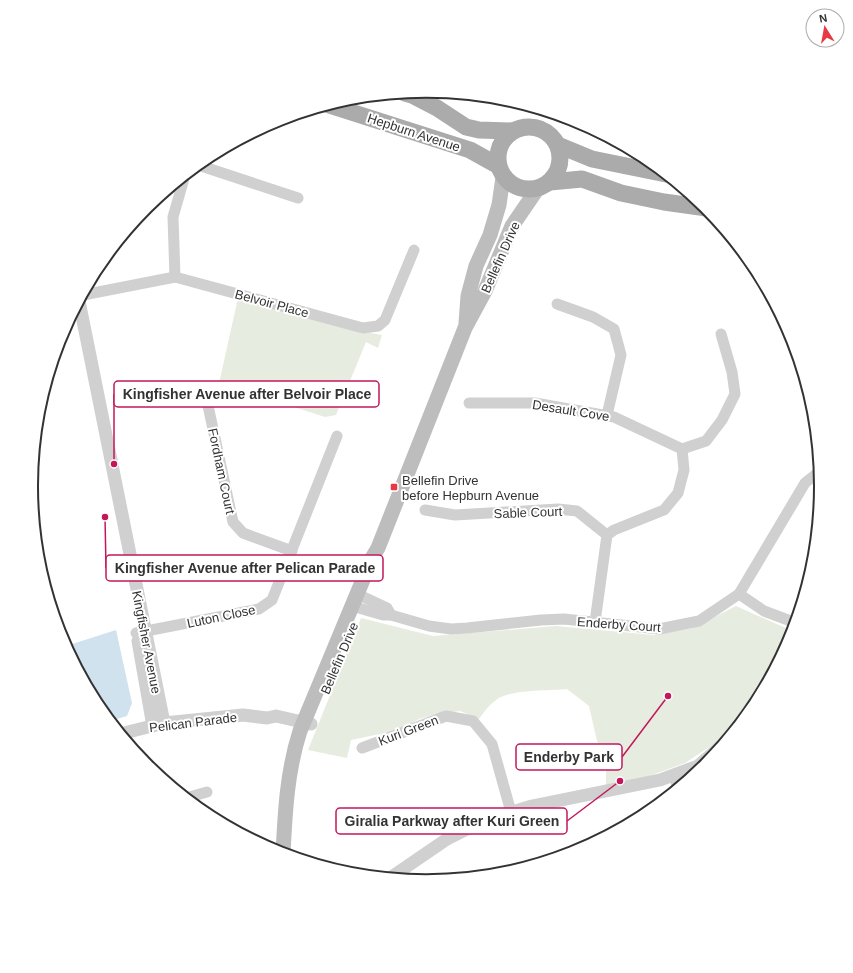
<svg xmlns="http://www.w3.org/2000/svg" width="853" height="973" viewBox="0 0 853 973" font-family="Arial,sans-serif">
	<style>
		.green { fill: #e6ecdf }
		.water { fill: #cfe2ee }
		.lines { fill: none; stroke-linecap: round; stroke-linejoin: round }
		.minor { stroke: #d0d0d0; stroke-width: 11 }
		.tertiary { stroke: #d0d0d0; stroke-width: 13 }
		.secondary { stroke: #bdbdbd; stroke-width: 15 }
		.primary { stroke: #ababab; stroke-width: 17 }
		.poi-dot { fill: #e63946; stroke: #fff; stroke-width: 1.5 }
		.labels { text-anchor: middle; stroke-width: 4; stroke-linejoin: round; paint-order: stroke }
		.street-label { font-size: 13px; fill: #333; stroke: #fff }
		.poi-label { font-size: 13px; fill: #333; stroke: #fff; text-anchor: start }
		.rim { fill: none; stroke: #333; stroke-width: 2 }
		.leader { fill: none; stroke: #c2185b; stroke-width: 1.5 }
		.callout-dot { fill: #c2185b; stroke: #fff; stroke-width: 1.5 }
		.callout { fill: #fff; stroke: #c2185b; stroke-width: 1.5 }
		.callout-label { font-size: 14px; text-anchor: middle; font-weight: bold; fill: #333 }
	</style>
	<rect width="100%" height="100%" fill="#fff"/>
	<!-- green -->
	<g class="green">
		<polygon points="238,298 364,332 382,335 378,348 366,342 336,415 325,417 266,398 231,404 218,388"/>
		<path d="M736,606L788,629H794L792,638L755,706L746,718L714,744L685,763L644,778L606,785V758L597,741L589,706L567,689C548,691 510,689 496,700C489,705 484,712 479,719L460,711L437,714L419,719L399,730L351,740L347,758L308,750L361,618L433,636L556,626L654,635L693,628Z"/>
	</g>
	<!-- water -->
	<polygon class="water" points="116,630 132,703 127,716 110,721 98,706 66,646"/>
	<g class="lines">
		<!-- minor -->
		<g class="minor">
			<polyline points="198,165 298,198"/>
			<polyline points="175,277 173,217 185,175"/>
			<polyline points="83,295 175,277 363,328 378,326 385,320 414,250"/>
			<polyline points="557,304 593,317 614,329 621,355 607,415"/>
			<polyline points="207,401 233,522 243,533 292,551"/>
			<polyline points="469,403 535,403 614,417 682,449 684,470 678,493 664,510 614,530 607,535"/>
			<polyline points="682,449 706,441 722,420 735,394 732,372 721,334"/>
			<polyline points="425,510 455,515 558,509 577,511 607,535 595,622"/>
			<polyline points="357,594 387,608 391,615"/>
			<polyline points="739,594 764,611 796,623"/>
			<polyline points="352,606 383,615 391,615 429,626 451,629 467,628 541,620 564,619 659,629 699,621 739,594 805,483 820,471"/>
			<polyline points="136,633 259,609 272,600 337,436"/>
			<polyline points="362,748 446,716 473,721 492,744 511,812"/>
			<polyline points="673,776 679,788"/>
			<polyline points="186,798 207,792"/>
		</g>
		<!-- tertiary -->
		<g class="tertiary">
			<polyline points="79,301 164,723"/>
			<polyline points="138,641 153,726"/>
			<polyline points="120,734 164,723 243,715 267,718 276,716 311,724"/>
			<polyline points="390,878 447,839 467,829 499,816 532,806 660,780 698,766 726,742"/>
		</g>
		<!-- secondary -->
		<g class="secondary">
			<polyline points="466,323 468,296 476,266 490,235 499,205 503,177"/>
			<path d="M283,854C285,813 287,771 300,731L372,558L378,548L465,328L485,291L512,226L538,188"/>
		</g>
		<!-- primary -->
		<g class="primary">
			<polyline points="405,93 412,95 437,108 466,127 479,130 513,131"/>
			<polyline points="329,105 470,150 497,165"/>
			<circle cx="529" cy="158" r="31"/>
			<polyline points="558,145 592,159 666,174"/>
			<polyline points="550,182 582,179 621,193 664,202 707,208"/>
		</g>
	</g>
	<!-- markers -->
	<rect class="poi-dot" x="390" y="483" width="8" height="8" rx="2"/>
	<g class="labels">
		<!-- street labels -->
		<g class="street-label">
			<text transform="translate(414 132) rotate(18)" y="5">Hepburn Avenue</text>
			<text transform="translate(500 257) rotate(-66)" y="5">Bellefin Drive</text>
			<text transform="translate(272 303) rotate(15)" y="5">Belvoir Place</text>
			<text transform="translate(571 410) rotate(9)" y="5">Desault Cove</text>
			<text transform="translate(222 471) rotate(78)" y="5">Fordham Court</text>
			<text transform="translate(528 512) rotate(-2)" y="5">Sable Court</text>
			<text transform="translate(221 616) rotate(-12)" y="5">Luton Close</text>
			<text transform="translate(619 624) rotate(4)" y="5">Enderby Court</text>
			<text transform="translate(147 642) rotate(79)" y="5">Kingfisher Avenue</text>
			<text transform="translate(339 658) rotate(-67)" y="5">Bellefin Drive</text>
			<text transform="translate(193 722) rotate(-7)" y="5">Pelican Parade</text>
			<text transform="translate(408 730) rotate(-21)" y="5">Kuri Green</text>
		</g>
		<!-- poi labels -->
		<g class="poi-label">
			<text x="402" y="485">Bellefin Drive<tspan x="402" dy="15">before Hepburn Avenue</tspan></text>
		</g>
	</g>
	<!-- crop -->
	<path d="M0 0H853V973H0ZM38 486a388 388 0 1 1 776 0a388 388 0 1 1-776 0Z" fill="#fff" fill-rule="evenodd"/>
	<path class="rim" d="M38 486a388 388 0 1 1 776 0a388 388 0 1 1-776 0Z"/>
	<!-- callouts -->
	<path class="leader" d="M114 464L114 394M105 517L106 568M668 696L622 757M620 781L567 821"/>
	<g class="callout-dot">
		<circle cx="114" cy="464" r="4"/>
		<circle cx="105" cy="517" r="4"/>
		<circle cx="668" cy="696" r="4"/>
		<circle cx="620" cy="781" r="4"/>
	</g>
	<g class="callout">
		<rect x="114" y="381" width="265" height="26" rx="4"/>
		<rect x="106" y="555" width="277" height="26" rx="4"/>
		<rect x="516" y="744" width="106" height="26" rx="4"/>
		<rect x="336" y="808" width="231" height="26" rx="4"/>
	</g>
	<g class="callout-label">
		<text x="247" y="399">Kingfisher Avenue after Belvoir Place</text>
		<text x="245" y="573">Kingfisher Avenue after Pelican Parade</text>
		<text x="569" y="762">Enderby Park</text>
		<text x="452" y="826">Giralia Parkway after Kuri Green</text>
	</g>
	<!-- north arrow -->
	<g transform="translate(825 28) rotate(349)"><circle r="19" fill="#ffffff" stroke="#adadad"/>
	<path d="M0-3L7 15L0 10L-7 15Z" fill="#e63946"/>
	<text y="-6" font-size="11" font-weight="bold" text-anchor="middle" fill="#333333">N</text>
	</g>
</svg>
